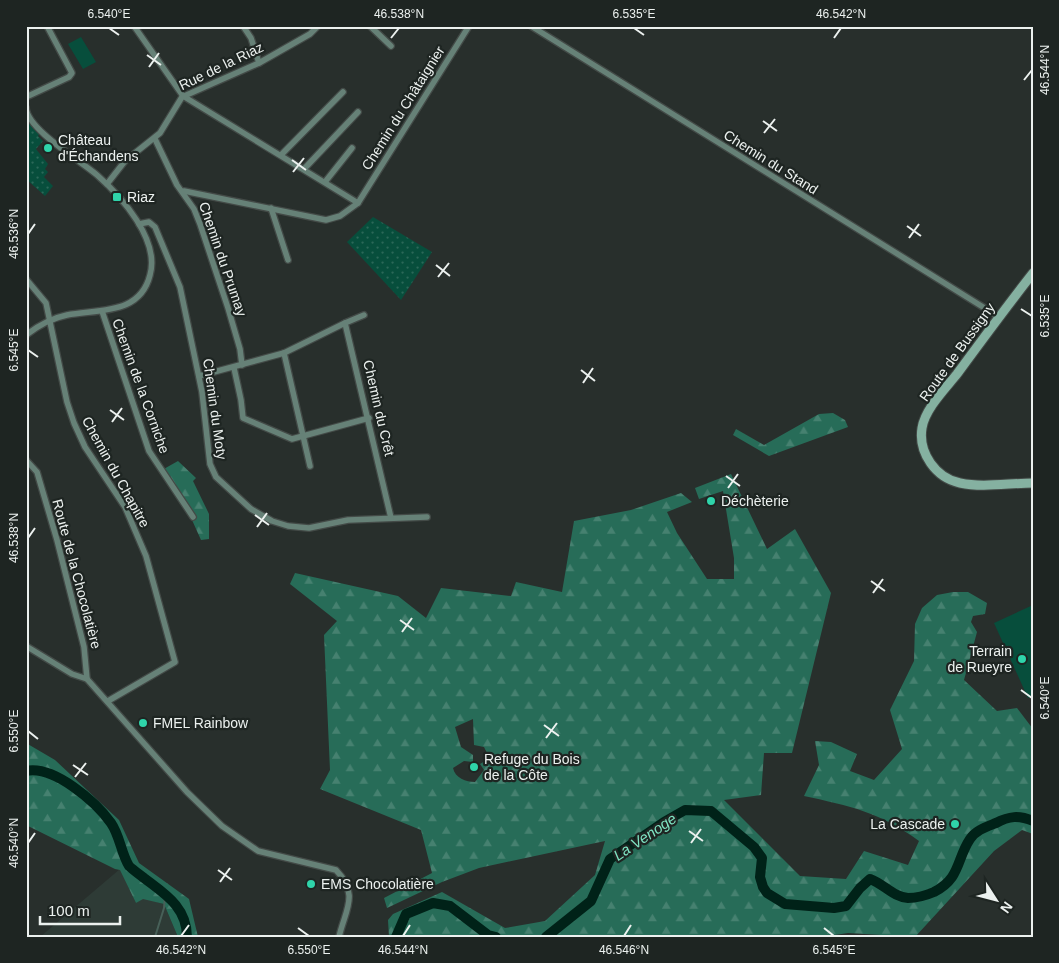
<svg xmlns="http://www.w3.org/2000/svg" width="1059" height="963" viewBox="0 0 1059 963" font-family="Arial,sans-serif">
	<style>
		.built { fill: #2e3b36 }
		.grass { fill: url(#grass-dots) }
		.forest { fill: url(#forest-firs); fill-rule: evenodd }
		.park { fill: #074e3c }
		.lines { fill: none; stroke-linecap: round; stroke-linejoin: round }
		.stream { stroke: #476058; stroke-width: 2 }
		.river { stroke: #002218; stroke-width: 10 }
		.street-casing { stroke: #434a47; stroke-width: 8 }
		.secondary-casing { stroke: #434a47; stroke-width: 11 }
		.street { stroke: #668177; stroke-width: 5.5 }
		.secondary { stroke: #85b1a1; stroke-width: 9 }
		.ticks { fill: none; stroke: #ecf1ef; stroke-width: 2 }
		.poi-dot { fill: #2fd4aa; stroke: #1e2522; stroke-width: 2 }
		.labels { text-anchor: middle; stroke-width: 4.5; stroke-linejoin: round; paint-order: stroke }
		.street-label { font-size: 14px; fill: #ecf1ef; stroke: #1e2522 }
		.poi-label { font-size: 14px; fill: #ecf1ef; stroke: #1e2522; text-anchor: start }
		.water-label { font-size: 15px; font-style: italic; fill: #7fe4c3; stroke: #1e2522 }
		.neatline { fill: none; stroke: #ecf1ef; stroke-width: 2 }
		.ticks-label { font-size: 12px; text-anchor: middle; fill: #ecf1ef }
	</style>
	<defs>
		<pattern id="grass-dots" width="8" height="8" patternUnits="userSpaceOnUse" patternTransform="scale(1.25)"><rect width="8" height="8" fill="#074e3c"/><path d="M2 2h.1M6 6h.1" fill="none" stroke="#2b6858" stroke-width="1.8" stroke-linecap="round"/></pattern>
		<pattern id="forest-firs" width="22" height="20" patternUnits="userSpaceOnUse" patternTransform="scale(1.25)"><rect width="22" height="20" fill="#276c58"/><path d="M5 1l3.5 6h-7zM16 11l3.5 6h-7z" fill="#468170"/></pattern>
	</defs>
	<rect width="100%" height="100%" fill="#282f2c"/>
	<!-- built -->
	<polygon class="built" points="120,869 136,903 143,898 164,904 178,937 40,937"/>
	<!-- grass -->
	<g class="grass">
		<polygon points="26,118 40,133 38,136 43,141 36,149 48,164 45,169 48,172 44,177 53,186 45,196 26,179"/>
		<polygon points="373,217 432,252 401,300 347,242"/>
	</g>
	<!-- forest -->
	<g class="forest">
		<polygon points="833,413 845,420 848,427 769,456 733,435 736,429 764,445 819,414"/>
		<polygon points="178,461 196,478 193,481 209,514 209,539 201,540 188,511 162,470"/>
		<path d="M731,474L767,549L795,529L831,593L792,753H764L761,795L724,800L800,876L846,879L864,851L908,865L919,841C880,812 850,806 804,796L819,765L815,741L831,742L857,754L850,771L874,780L902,749L890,710L914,661L915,624L922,608L937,595L953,592H968L987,603L985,614L973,616L971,622L977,632L964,680L997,711L1017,708L1033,729V834L1022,830L994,851L915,937L848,933L821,937H389L388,920L393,914L442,892L505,928L545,921L595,875L605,841L479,868L442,882L387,908L384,898L432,873L421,830L320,789L330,770L324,635L337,621L290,584L295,573L398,596L426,618L441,588L511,596L516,582L562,592L574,521L631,510L681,493L692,502L667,512L677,533L707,579H734V558L723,491L699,499L695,488ZM473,719L474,745L484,747L487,753L485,761L480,764L484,770L475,782C466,782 455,778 453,768L464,761L473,762V755L461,747L455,727Z"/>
		<polygon points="26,743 55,760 119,820 139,863 189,899 198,937 178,937 164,904 143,899 136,903 120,870 115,869 26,825"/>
	</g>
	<!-- park -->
	<g class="park">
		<polygon points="81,37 96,62 83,69 68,44"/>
		<polygon points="1033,605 1033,696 1028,698 994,623"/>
	</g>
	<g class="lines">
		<!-- stream -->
		<polyline class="stream" points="155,937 164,908 165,894"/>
		<!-- river -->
		<g class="river">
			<path d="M26,771C54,765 96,802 111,823C120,836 121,853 129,866C133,870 139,874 144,878C165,894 187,907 187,937"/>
			<polyline points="396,937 406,914 433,903 450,906 488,935 496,937"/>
			<path d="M546,937L591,901L610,859L664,822L685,810L711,811L754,847L762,858L760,877L763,887L767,893L785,904L834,908L846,906L860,888L870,879C884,884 893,897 908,898C916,898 927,895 934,892C961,878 956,860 970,839C976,830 986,827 996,823C1009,816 1019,815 1033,821"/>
		</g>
		<!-- street casing -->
		<g class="street-casing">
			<g id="street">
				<polyline points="134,26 183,96 358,203"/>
				<polyline points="243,26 251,38 259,63"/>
				<polyline points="370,26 391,46"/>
				<polyline points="531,26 999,317"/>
				<polyline points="26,97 69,77 72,73 47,26"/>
				<path d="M26,108C28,130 81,161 97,175C122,197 160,240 150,275C140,315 99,309 67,315C52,318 39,325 26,335"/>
				<polyline points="155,139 177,185 194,209 200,224 228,308 240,349 242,365"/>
				<polyline points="281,155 343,92"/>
				<polyline points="304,169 358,112"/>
				<polyline points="325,182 352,148"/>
				<polyline points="107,184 125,161 160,133 182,97 259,63 310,34 318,26"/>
				<polyline points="184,191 326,220 340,216 358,203 469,26"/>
				<polyline points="271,208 288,260"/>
				<polyline points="139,224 149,222 155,227 180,287 202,392 210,464 216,477 251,509 272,521 288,526 309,528 348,520 427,517"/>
				<polyline points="26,279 46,303 67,402 74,423 85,447 125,507 146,556 175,662 108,701"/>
				<polyline points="102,311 149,451 193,517"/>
				<polyline points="364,315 345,323 391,518"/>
				<polyline points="284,353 310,466"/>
				<polyline points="234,368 241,400 243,418 292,439 369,418"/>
				<polyline points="199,376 284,353 345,323"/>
				<path d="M26,460L37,472L57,540L84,647L87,679L187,792L222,826L258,851L336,870C360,895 345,910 339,937"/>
				<polyline points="26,646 72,674 87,679"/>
			</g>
		</g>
		<!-- secondary casing -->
		<g class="secondary-casing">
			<path id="secondary" d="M1033,273C1007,306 982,340 957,374C945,389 925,409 922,428C918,453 936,478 960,483C983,488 1009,483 1033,483"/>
		</g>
		<!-- street -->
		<use href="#street" class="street"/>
		<!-- secondary -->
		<use href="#secondary" class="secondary"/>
	</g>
	<!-- ticks -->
	<path class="ticks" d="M109,28L119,35M634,28L644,35M391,38L399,28M834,38L841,28M147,55L161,65M149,67L159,53M1024,80L1032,70M763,121L777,131M764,133L775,119M292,160L306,170M293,172L304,158M907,226L921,236M28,234L35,224M909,238L919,224M436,265L450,276M438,277L449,263M1021,309L1032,316M28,350L38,357M581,370L595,381M583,383L593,368M110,410L124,420M112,422L122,408M726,476L740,486M728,488L738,474M255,515L269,525M257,527L267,513M28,538L35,528M871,581L885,591M873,593L883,579M400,620L414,630M402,632L412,618M1021,690L1032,698M544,725L559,736M28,731L38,739M546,738L557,723M73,765L88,775M75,777L86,763M689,831L703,841M28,843L35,833M691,843L701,829M218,870L232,880M220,882L230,868M298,928L309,936M824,928L834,936M181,936L189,925M403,936L410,925M624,936L631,925"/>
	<!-- markers -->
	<g class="poi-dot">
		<circle cx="48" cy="148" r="5"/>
		<rect x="112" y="192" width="10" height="10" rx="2.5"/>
		<circle cx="711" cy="501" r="5"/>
		<circle cx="1022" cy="659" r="5"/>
		<circle cx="143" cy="723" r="5"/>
		<circle cx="474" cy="767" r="5"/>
		<circle cx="955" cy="824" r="5"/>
		<circle cx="311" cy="884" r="5"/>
	</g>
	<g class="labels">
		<!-- street labels -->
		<g class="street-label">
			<text transform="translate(221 66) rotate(-26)" y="5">Rue de la Riaz</text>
			<text transform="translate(403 108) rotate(-58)" y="5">Chemin du Châtaignier</text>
			<text transform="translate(771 162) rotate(32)" y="5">Chemin du Stand</text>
			<text transform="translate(223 259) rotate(71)" y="5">Chemin du Prumay</text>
			<text transform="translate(957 352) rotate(-54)" y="5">Route de Bussigny</text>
			<text transform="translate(141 386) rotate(70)" y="5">Chemin de la Corniche</text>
			<text transform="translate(379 408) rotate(77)" y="5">Chemin du Crêt</text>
			<text transform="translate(215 409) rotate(82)" y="5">Chemin du Moty</text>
			<text transform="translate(116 472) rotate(61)" y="5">Chemin du Chapitre</text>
			<text transform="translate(77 574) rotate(75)" y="5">Route de la Chocolatière</text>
		</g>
		<!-- poi labels -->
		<g class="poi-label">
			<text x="58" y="145">Château<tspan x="58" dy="16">d'Échandens</tspan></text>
			<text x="127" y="202">Riaz</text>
			<text x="721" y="506">Déchèterie</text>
			<text x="1012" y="656" text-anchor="end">Terrain<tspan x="1012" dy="16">de Rueyre</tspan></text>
			<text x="153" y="728">FMEL Rainbow</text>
			<text x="484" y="764">Refuge du Bois<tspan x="484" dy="16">de la Côte</tspan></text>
			<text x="945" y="829" text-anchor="end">La Cascade</text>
			<text x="321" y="889">EMS Chocolatière</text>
		</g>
		<!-- water labels -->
		<g class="water-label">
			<text transform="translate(645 837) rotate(-34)" y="5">La Venoge</text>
		</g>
	</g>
	<!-- border -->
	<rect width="1059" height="963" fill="none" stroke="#1e2522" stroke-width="55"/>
	<!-- north arrow -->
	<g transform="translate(996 900) rotate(126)" stroke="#1e2522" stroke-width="4" paint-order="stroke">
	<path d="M0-4L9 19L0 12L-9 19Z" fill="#ecf1ef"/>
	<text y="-8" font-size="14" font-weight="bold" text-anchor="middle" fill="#ecf1ef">N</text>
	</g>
	<!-- scale -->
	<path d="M40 916v8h80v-8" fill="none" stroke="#ecf1ef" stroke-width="2.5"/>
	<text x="48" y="916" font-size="15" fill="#ecf1ef" stroke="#1e2522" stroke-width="4" paint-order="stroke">100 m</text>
	<rect x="28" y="28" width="1004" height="908" class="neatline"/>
	<g class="ticks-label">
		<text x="109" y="18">6.540°E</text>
		<text x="399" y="18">46.538°N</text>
		<text x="634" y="18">6.535°E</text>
		<text x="841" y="18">46.542°N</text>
		<text transform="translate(1045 70) rotate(-90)" y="4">46.544°N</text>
		<text transform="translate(14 234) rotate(-90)" y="4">46.536°N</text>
		<text transform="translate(1045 316) rotate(-90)" y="4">6.535°E</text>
		<text transform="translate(14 350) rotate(-90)" y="4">6.545°E</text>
		<text transform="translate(14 538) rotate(-90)" y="4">46.538°N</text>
		<text transform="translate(1045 698) rotate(-90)" y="4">6.540°E</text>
		<text transform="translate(14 731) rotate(-90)" y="4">6.550°E</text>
		<text transform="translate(14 843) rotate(-90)" y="4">46.540°N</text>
		<text x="181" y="954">46.542°N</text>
		<text x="309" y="954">6.550°E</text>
		<text x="403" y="954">46.544°N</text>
		<text x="624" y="954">46.546°N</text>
		<text x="834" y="954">6.545°E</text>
	</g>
</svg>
